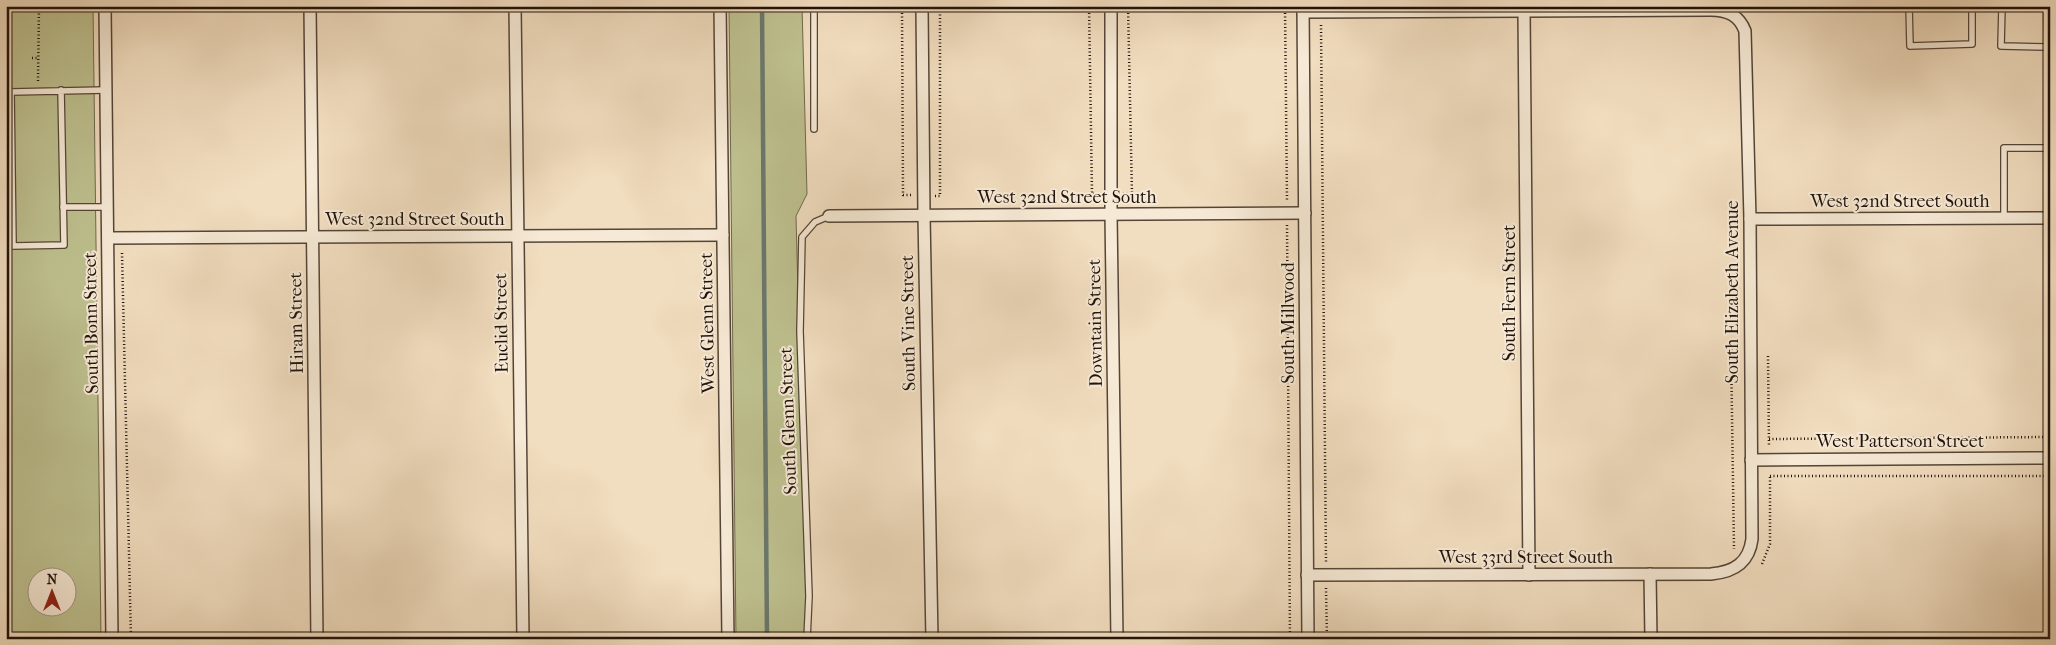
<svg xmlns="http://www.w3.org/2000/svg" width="2056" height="645" viewBox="0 0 2056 645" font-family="'IM FELL French Canon',serif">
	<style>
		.green { fill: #bec08f; stroke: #6f694c; fill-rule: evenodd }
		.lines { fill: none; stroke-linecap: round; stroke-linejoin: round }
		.stream { stroke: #6a786d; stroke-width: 4.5 }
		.service-casing { stroke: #544537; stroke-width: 8 }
		.minor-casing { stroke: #544537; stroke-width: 14 }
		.path { stroke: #20120a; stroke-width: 2.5; stroke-dasharray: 1 2.5; stroke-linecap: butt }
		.service { stroke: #f6e9d5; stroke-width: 5.5 }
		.minor { stroke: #f6e9d5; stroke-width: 11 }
		.labels { text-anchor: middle; stroke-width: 4; stroke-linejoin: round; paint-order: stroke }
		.street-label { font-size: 18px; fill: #20120a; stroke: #f6e9d5 }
	</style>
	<rect width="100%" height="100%" fill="#f1ddbf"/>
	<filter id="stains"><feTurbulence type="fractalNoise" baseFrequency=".004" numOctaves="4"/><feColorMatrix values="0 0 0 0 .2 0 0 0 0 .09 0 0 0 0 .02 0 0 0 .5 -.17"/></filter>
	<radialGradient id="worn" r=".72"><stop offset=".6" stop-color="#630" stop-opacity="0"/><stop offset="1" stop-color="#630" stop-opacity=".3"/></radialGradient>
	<!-- green -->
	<g class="green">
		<path d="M6,6H93L101,639H6ZM38,578H68V608H38Z"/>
		<polygon points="729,6 802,6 807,194 796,216 807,639 736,639"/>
	</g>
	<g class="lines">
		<!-- stream -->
		<polyline class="stream" points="762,6 767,639"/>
		<!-- service casing -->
		<g class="service-casing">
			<g id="service">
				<polyline points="1909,6 1910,46 1972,44 1972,6"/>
				<polyline points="2002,6 2001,46 2048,47 2047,6"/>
				<polyline points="61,90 64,245 13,246 11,92 106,90"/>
				<polyline points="814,129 814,6"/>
				<polyline points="63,207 107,207"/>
				<polyline points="2004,218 2004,148 2050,148"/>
				<polyline points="807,639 809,596 800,331 802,237 815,222 829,216"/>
			</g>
		</g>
		<!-- minor casing -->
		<g class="minor-casing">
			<g id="minor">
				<polyline points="105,6 112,639"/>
				<polyline points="310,6 317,639"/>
				<polyline points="515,6 523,639"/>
				<polyline points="720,6 728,639"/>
				<polyline points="922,6 924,216 932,639"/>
				<polyline points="1111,6 1111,214 1117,639"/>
				<polyline points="1303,6 1308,639"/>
				<polyline points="1524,11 1529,575"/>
				<path d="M1303,12L1711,10C1727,10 1739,15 1745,31L1750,219L1752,539C1749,563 1734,572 1711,574L1307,575"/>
				<polyline points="829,216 1305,213"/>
				<polyline points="1750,219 2050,218"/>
				<polyline points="108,238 723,235"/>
				<polyline points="1751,460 2050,458"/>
				<polyline points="1650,574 1651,639"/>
			</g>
		</g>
		<!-- path -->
		<g class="path">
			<polyline points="902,6 903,195 912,195"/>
			<polyline points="1089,6 1092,194 1100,194"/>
			<polyline points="1285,6 1287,200"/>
			<polyline points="1321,25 1326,562"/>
			<polyline points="32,58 39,58"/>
			<polyline points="38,81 39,6"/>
			<polyline points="1123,194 1132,194 1128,6"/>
			<polyline points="935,196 940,196 940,6"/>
			<polyline points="1287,225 1290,639"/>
			<polyline points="122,253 131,639"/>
			<polyline points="1731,349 1734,549"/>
			<polyline points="1768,356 1769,447"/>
			<polyline points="6,391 6,394"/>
			<polyline points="1769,439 2050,437"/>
			<polyline points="1770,476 2050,476"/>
			<polyline points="1762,564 1770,544 1770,475"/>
			<polyline points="1326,588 1327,639"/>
		</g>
		<!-- service -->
		<use href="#service" class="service"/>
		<!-- minor -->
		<use href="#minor" class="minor"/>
	</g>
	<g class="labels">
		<!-- street labels -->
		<g class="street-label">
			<text x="1067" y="203">West 32nd Street South</text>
			<text x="1900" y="207">West 32nd Street South</text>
			<text x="415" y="225">West 32nd Street South</text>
			<text transform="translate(1732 292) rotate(-90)" y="6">South Elizabeth Avenue</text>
			<text transform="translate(1509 293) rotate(-90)" y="6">South Fern Street</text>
			<text transform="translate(91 323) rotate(-91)" y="6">South Bonn Street</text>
			<text transform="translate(296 323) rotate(-91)" y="6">Hiram Street</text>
			<text transform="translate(501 323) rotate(-91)" y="6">Euclid Street</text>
			<text transform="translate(707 323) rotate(-91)" y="6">West Glenn Street</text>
			<text transform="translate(908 323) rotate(-91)" y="6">South Vine Street</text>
			<text transform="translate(1095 323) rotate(-91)" y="6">Downtain Street</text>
			<text transform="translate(1288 323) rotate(-90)" y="6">South Millwood</text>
			<text transform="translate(788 421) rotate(-92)" y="6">South Glenn Street</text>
			<text x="1900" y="447">West Patterson Street</text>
			<text x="1526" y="563">West 33rd Street South</text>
		</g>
	</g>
	<!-- margin -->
	<rect width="2056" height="645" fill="none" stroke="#f1ddbf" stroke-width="25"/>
	<rect x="8" y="8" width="2041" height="630" fill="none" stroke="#20120a" stroke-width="2.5"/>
	<rect x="12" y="12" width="2031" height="620" fill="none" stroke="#20120a"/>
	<!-- north arrow -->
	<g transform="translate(52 592)"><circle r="24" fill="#f6e9d5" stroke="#a09384"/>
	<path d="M0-4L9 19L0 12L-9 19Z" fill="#8f2418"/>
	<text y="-8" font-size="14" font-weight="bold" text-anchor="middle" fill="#20120a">N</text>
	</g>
	<rect width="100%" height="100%" filter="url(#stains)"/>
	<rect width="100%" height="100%" fill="url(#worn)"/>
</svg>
